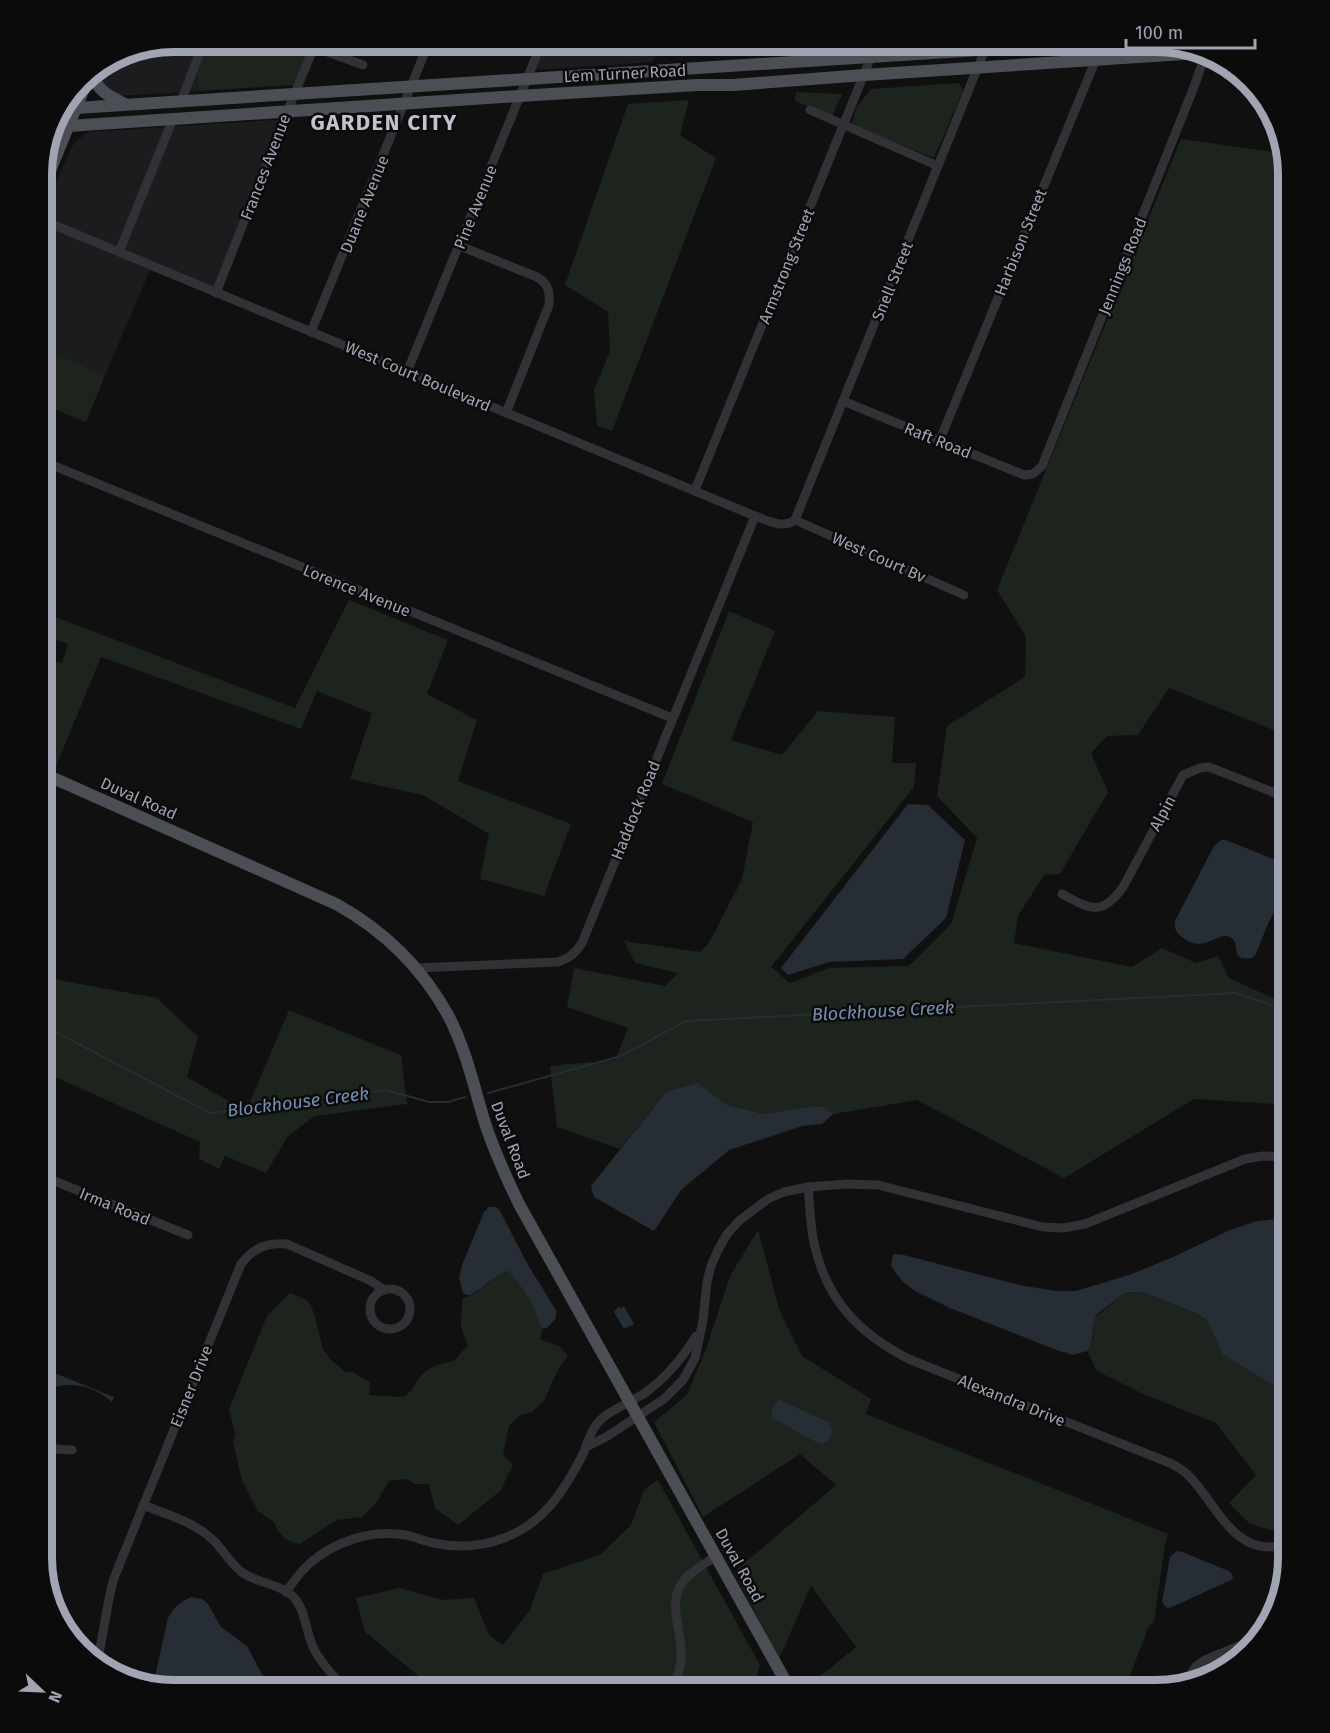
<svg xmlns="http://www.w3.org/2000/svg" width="1330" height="1733" viewBox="0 0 1330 1733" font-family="'Fira Sans',sans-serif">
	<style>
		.built { fill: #1c1c1e }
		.green { fill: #1c241d }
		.water { fill: #262d35 }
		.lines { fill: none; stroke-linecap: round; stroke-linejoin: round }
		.stream { stroke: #262d35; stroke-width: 2 }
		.minor { stroke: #313136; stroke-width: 9 }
		.major { stroke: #4c4e55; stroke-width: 12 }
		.labels { text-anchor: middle; stroke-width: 5; stroke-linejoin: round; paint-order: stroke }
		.street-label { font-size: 16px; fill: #a0a4b3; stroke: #0b0b0c }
		.water-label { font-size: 18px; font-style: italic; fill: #758fb0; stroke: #0b0b0c }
		.district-label { font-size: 22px; font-weight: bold; letter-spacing: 1.5px; fill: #c1c4cf; stroke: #0b0b0c }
		.rim { fill: none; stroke: #a0a4b3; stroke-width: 8 }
	</style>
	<rect width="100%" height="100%" fill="#101011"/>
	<!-- built -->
	<g class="built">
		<polygon points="175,42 208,42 196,75 199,91 120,96 111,94 98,75 98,68 124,52"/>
		<polygon points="545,42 656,42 659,43 653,62 534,70"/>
		<polygon points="289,119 218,297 151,268 105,375 42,348 42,216 70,150 75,142 88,132"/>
	</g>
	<!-- green -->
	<g class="green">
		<polygon points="208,42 292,42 304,47 306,56 293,85 199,91 196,75"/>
		<polygon points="656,42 818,42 816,46 702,51 658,48"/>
		<polygon points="959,83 963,91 934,158 852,125 856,108 871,89"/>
		<polygon points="796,92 842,94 832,116 795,101"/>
		<polygon points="689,100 680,135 716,158 612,431 597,426 594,390 610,351 608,312 565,285 628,104"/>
		<polygon points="1181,139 1281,153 1288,175 1288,736 1169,688 1138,735 1107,736 1091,753 1108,792 1060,874 1044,875 1018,916 1014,943 1132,967 1162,948 1196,963 1218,956 1229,978 1288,1005 1288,1040 1275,1104 1194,1099 1064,1178 917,1100 833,1114 824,1107 813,1106 764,1114 727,1105 698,1083 667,1091 620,1149 557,1127 550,1066 615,1060 628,1028 567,1007 574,968 665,986 678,973 635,963 624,941 700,952 709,943 742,879 753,822 662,784 729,611 775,631 731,740 782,755 818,711 895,717 892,763 916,763 914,787 771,967 790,983 829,968 909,966 951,924 977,838 937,796 947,726 1025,677 1026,637 997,590"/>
		<polygon points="42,348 105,375 86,422 42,404"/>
		<polygon points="349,600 448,640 427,694 477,720 458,781 571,824 544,896 480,879 489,834 423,795 350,779 372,713 317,691 301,729 101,657 55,769 42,762 42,666 44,660 62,663 68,644 42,634 42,612 295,708"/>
		<polygon points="42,977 157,998 198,1037 187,1077 246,1111 289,1010 401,1055 407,1104 315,1116 288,1136 266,1173 225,1156 219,1169 199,1159 200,1142 42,1071"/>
		<polygon points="758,1230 780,1312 802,1356 871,1399 866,1414 1168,1534 1165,1544 1154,1622 1149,1626 1124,1691 1034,1689 1030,1691 802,1691 856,1647 811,1586 779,1659 734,1572 836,1485 800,1454 703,1517 654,1422 687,1395 706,1349 730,1276"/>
		<path d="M506,1270C516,1276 527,1294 533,1306C536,1313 537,1322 543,1328L540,1339L560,1347L568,1356L558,1370L544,1401L532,1412L520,1415L509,1426L503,1454L513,1465L500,1491L458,1525L435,1508L429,1484H414L407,1479L389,1481L376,1503L362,1517L337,1520L300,1544C287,1542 278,1535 274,1522L258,1511L242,1481L233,1442L235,1434L229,1409L267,1316L290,1293L308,1301L314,1313L323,1349L332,1361L346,1372H352L370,1382L369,1395L404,1397C412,1391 414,1386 419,1378C425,1368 443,1363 454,1361L468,1345L461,1328L462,1299L472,1295Z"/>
		<polygon points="1126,1292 1145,1293 1198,1314 1207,1320 1222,1354 1288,1395 1288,1528 1281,1533 1250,1524 1229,1503 1256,1475 1216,1423 1143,1394 1097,1371 1087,1351 1093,1338 1094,1318"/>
		<polygon points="658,1480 760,1665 752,1691 425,1691 421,1678 365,1632 356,1598 399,1588 444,1600 474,1598 489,1635 503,1645 530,1610 543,1574 600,1555 631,1525 644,1490"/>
	</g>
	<!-- water -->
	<g class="water">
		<polygon points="908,804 928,805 965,840 946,918 903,959 829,962 788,975 781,968"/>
		<path d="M1221,840H1226L1288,865V894L1275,910L1267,926L1256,954C1252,958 1254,958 1249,958C1229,961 1242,942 1230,937C1216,931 1205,955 1182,937C1176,933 1174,929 1175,921L1214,846Z"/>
		<polygon points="698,1083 727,1105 764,1114 813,1106 824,1107 833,1114 822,1124 802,1126 729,1150 681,1190 654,1231 594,1197 591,1186 667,1091"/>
		<path d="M489,1207H496L500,1211L528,1265L556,1310V1318L547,1328H543C537,1322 536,1314 533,1306C527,1294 517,1280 508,1271L503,1272L471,1295H467L463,1293L459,1278L462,1265L484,1212Z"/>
		<path d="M1279,1219L1288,1220V1395L1222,1354L1207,1320L1198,1314L1145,1293L1133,1292H1126L1097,1314C1090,1327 1096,1337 1087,1351L1073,1355L1059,1351L950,1308L915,1291L902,1281L891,1266L893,1254L904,1255L1019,1285L1056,1291H1076L1129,1275L1171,1258L1230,1230L1257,1221Z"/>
		<polygon points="624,1306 634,1324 624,1329 614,1312 618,1307 622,1308"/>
		<path d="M42,1368L114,1397L112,1402C103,1394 87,1385 72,1385C62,1384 52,1389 42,1388Z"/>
		<path d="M780,1400L828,1422C834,1428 833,1434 828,1441L823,1444L816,1442L774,1419L771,1416C772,1408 774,1404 780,1400Z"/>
		<polygon points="1177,1551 1182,1552 1229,1571 1232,1574 1233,1578 1231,1580 1172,1607 1167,1608 1162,1602 1170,1557"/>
		<path d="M191,1597L202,1599L208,1604L221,1627L247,1646L271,1691H175L153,1685L168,1618C174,1607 180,1602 191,1597Z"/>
	</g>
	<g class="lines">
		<!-- stream -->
		<g class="stream">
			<polyline points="42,1030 48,1028 210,1113 386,1090 429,1102 448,1102 465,1097"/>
			<polyline points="488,1093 621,1056 686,1021 1235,993 1288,1010"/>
		</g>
		<!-- minor -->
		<g class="minor">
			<polyline points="300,42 363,65"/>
			<polyline points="646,42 657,47"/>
			<polyline points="181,101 204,42"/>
			<polyline points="810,110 938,166"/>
			<path d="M42,220L755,516C769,521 782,529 795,520"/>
			<path d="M460,246L537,277C549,284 550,292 549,305L506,413"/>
			<polyline points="119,252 173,119"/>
			<polyline points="216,293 287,112 316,42"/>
			<polyline points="311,332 429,42"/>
			<polyline points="407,372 542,42"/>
			<polyline points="843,401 1024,475 1033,474 1042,466 1194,87 1205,55"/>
			<polyline points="939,442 1103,42"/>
			<polyline points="42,461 672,718"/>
			<polyline points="695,490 877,42"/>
			<polyline points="795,520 988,42"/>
			<polyline points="795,520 964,595"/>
			<path d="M1062,894C1090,909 1102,917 1123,887L1183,775L1200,768L1209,767L1288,798"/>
			<path d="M416,968L558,962C569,958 575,954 582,943L755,516"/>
			<polyline points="1285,1156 1288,1130"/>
			<polyline points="42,1176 188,1235"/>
			<path d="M808,1187C810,1205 810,1225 814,1243C826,1300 860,1335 911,1360L1170,1463C1177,1467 1184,1470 1189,1476C1218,1505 1235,1561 1288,1544"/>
			<circle cx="390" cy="1309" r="20"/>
			<polyline points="42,1443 56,1449 72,1450"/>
			<polyline points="586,1447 606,1437 664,1399 683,1380 695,1358 703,1320 707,1282 711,1266 718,1250 727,1234 740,1220 768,1199 784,1192 808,1187 847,1184 878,1185 1043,1227 1063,1228 1085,1224 1245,1159 1263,1156 1288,1157"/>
			<path d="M143,1505C166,1514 194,1522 212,1539C224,1550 230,1564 243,1573C259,1584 284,1584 296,1600C306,1613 306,1632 313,1647C320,1663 335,1677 346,1691"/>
			<path d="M286,1592C293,1582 300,1572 309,1564C335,1541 372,1529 406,1535C415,1537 424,1541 433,1543C457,1548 481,1547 504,1538C543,1524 565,1490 583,1454C587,1445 590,1433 596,1425C605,1412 631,1402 645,1393C667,1377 682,1359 696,1336"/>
			<path d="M97,1662C104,1634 106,1606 114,1578L241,1264C253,1248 267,1242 287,1244L371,1281L384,1290"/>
			<polyline points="1187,1681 1196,1666 1205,1660 1258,1638"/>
			<path d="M674,1691C676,1681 680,1670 681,1659C684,1633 664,1600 686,1578C694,1570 706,1563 716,1556"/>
		</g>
		<!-- major -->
		<g class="major">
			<path d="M93,72C96,91 109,96 125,104"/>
			<polyline points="61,109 1103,42"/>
			<polyline points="53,127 519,96 697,85 733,85 864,75 1200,53"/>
			<polyline points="42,190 90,74"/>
			<path d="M42,773L336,904C383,930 422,968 448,1015C466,1049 474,1087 485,1123C494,1151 506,1177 519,1204L791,1691"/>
		</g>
	</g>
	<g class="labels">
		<!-- street labels -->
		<g class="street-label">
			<text transform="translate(625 73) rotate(-3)" y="6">Lem Turner Road</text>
			<text transform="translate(265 167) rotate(-69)" y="6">Frances Avenue</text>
			<text transform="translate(364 204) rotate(-68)" y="6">Duane Avenue</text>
			<text transform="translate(475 207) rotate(-68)" y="6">Pine Avenue</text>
			<text transform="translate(1020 242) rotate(-68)" y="6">Harbison Street</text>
			<text transform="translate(786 266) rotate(-68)" y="6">Armstrong Street</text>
			<text transform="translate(1122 266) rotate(-68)" y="6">Jennings Road</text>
			<text transform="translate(892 281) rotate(-68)" y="6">Snell Street</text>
			<text transform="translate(418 376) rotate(23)" y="6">West Court Boulevard</text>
			<text transform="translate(938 440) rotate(22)" y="6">Raft Road</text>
			<text transform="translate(879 557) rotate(24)" y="6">West Court Bv</text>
			<text transform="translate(357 590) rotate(22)" y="6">Lorence Avenue</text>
			<text transform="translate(139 798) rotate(24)" y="6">Duval Road</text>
			<text transform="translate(635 810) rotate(-68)" y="6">Haddock Road</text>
			<text transform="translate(1162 813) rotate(-62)" y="6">Alpin</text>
			<text transform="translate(511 1140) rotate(69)" y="6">Duval Road</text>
			<text transform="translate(115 1206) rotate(22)" y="6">Irma Road</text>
			<text transform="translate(191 1386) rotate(-68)" y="6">Eisner Drive</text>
			<text transform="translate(1012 1400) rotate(22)" y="6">Alexandra Drive</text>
			<text transform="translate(740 1565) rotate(61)" y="6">Duval Road</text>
		</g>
		<!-- water labels -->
		<g class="water-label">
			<text transform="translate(883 1011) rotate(-3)" y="6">Blockhouse Creek</text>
			<text transform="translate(298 1102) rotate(-7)" y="6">Blockhouse Creek</text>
		</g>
		<!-- district labels -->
		<g class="district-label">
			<text x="384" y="130">GARDEN CITY</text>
		</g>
	</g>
	<!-- crop -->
	<path d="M0 0H1330V1733H0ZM174 52H1156A122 122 0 0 1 1278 174V1558A122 122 0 0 1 1156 1680H174A122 122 0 0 1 52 1558V174A122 122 0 0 1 174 52Z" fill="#0b0b0c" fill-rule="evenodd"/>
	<path class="rim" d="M174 52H1156A122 122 0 0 1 1278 174V1558A122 122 0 0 1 1156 1680H174A122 122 0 0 1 52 1558V174A122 122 0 0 1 174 52Z"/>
	<!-- north arrow -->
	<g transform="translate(42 1691) rotate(113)" stroke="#0b0b0c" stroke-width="4.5" paint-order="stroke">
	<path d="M0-4.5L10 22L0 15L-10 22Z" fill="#a0a4b3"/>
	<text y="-9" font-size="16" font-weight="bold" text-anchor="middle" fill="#a0a4b3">N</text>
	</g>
	<!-- scale -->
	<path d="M1126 39v9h129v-9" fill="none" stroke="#a0a4b3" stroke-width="3"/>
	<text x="1135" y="39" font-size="18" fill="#a0a4b3" stroke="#0b0b0c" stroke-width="4.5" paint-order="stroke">100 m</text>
</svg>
